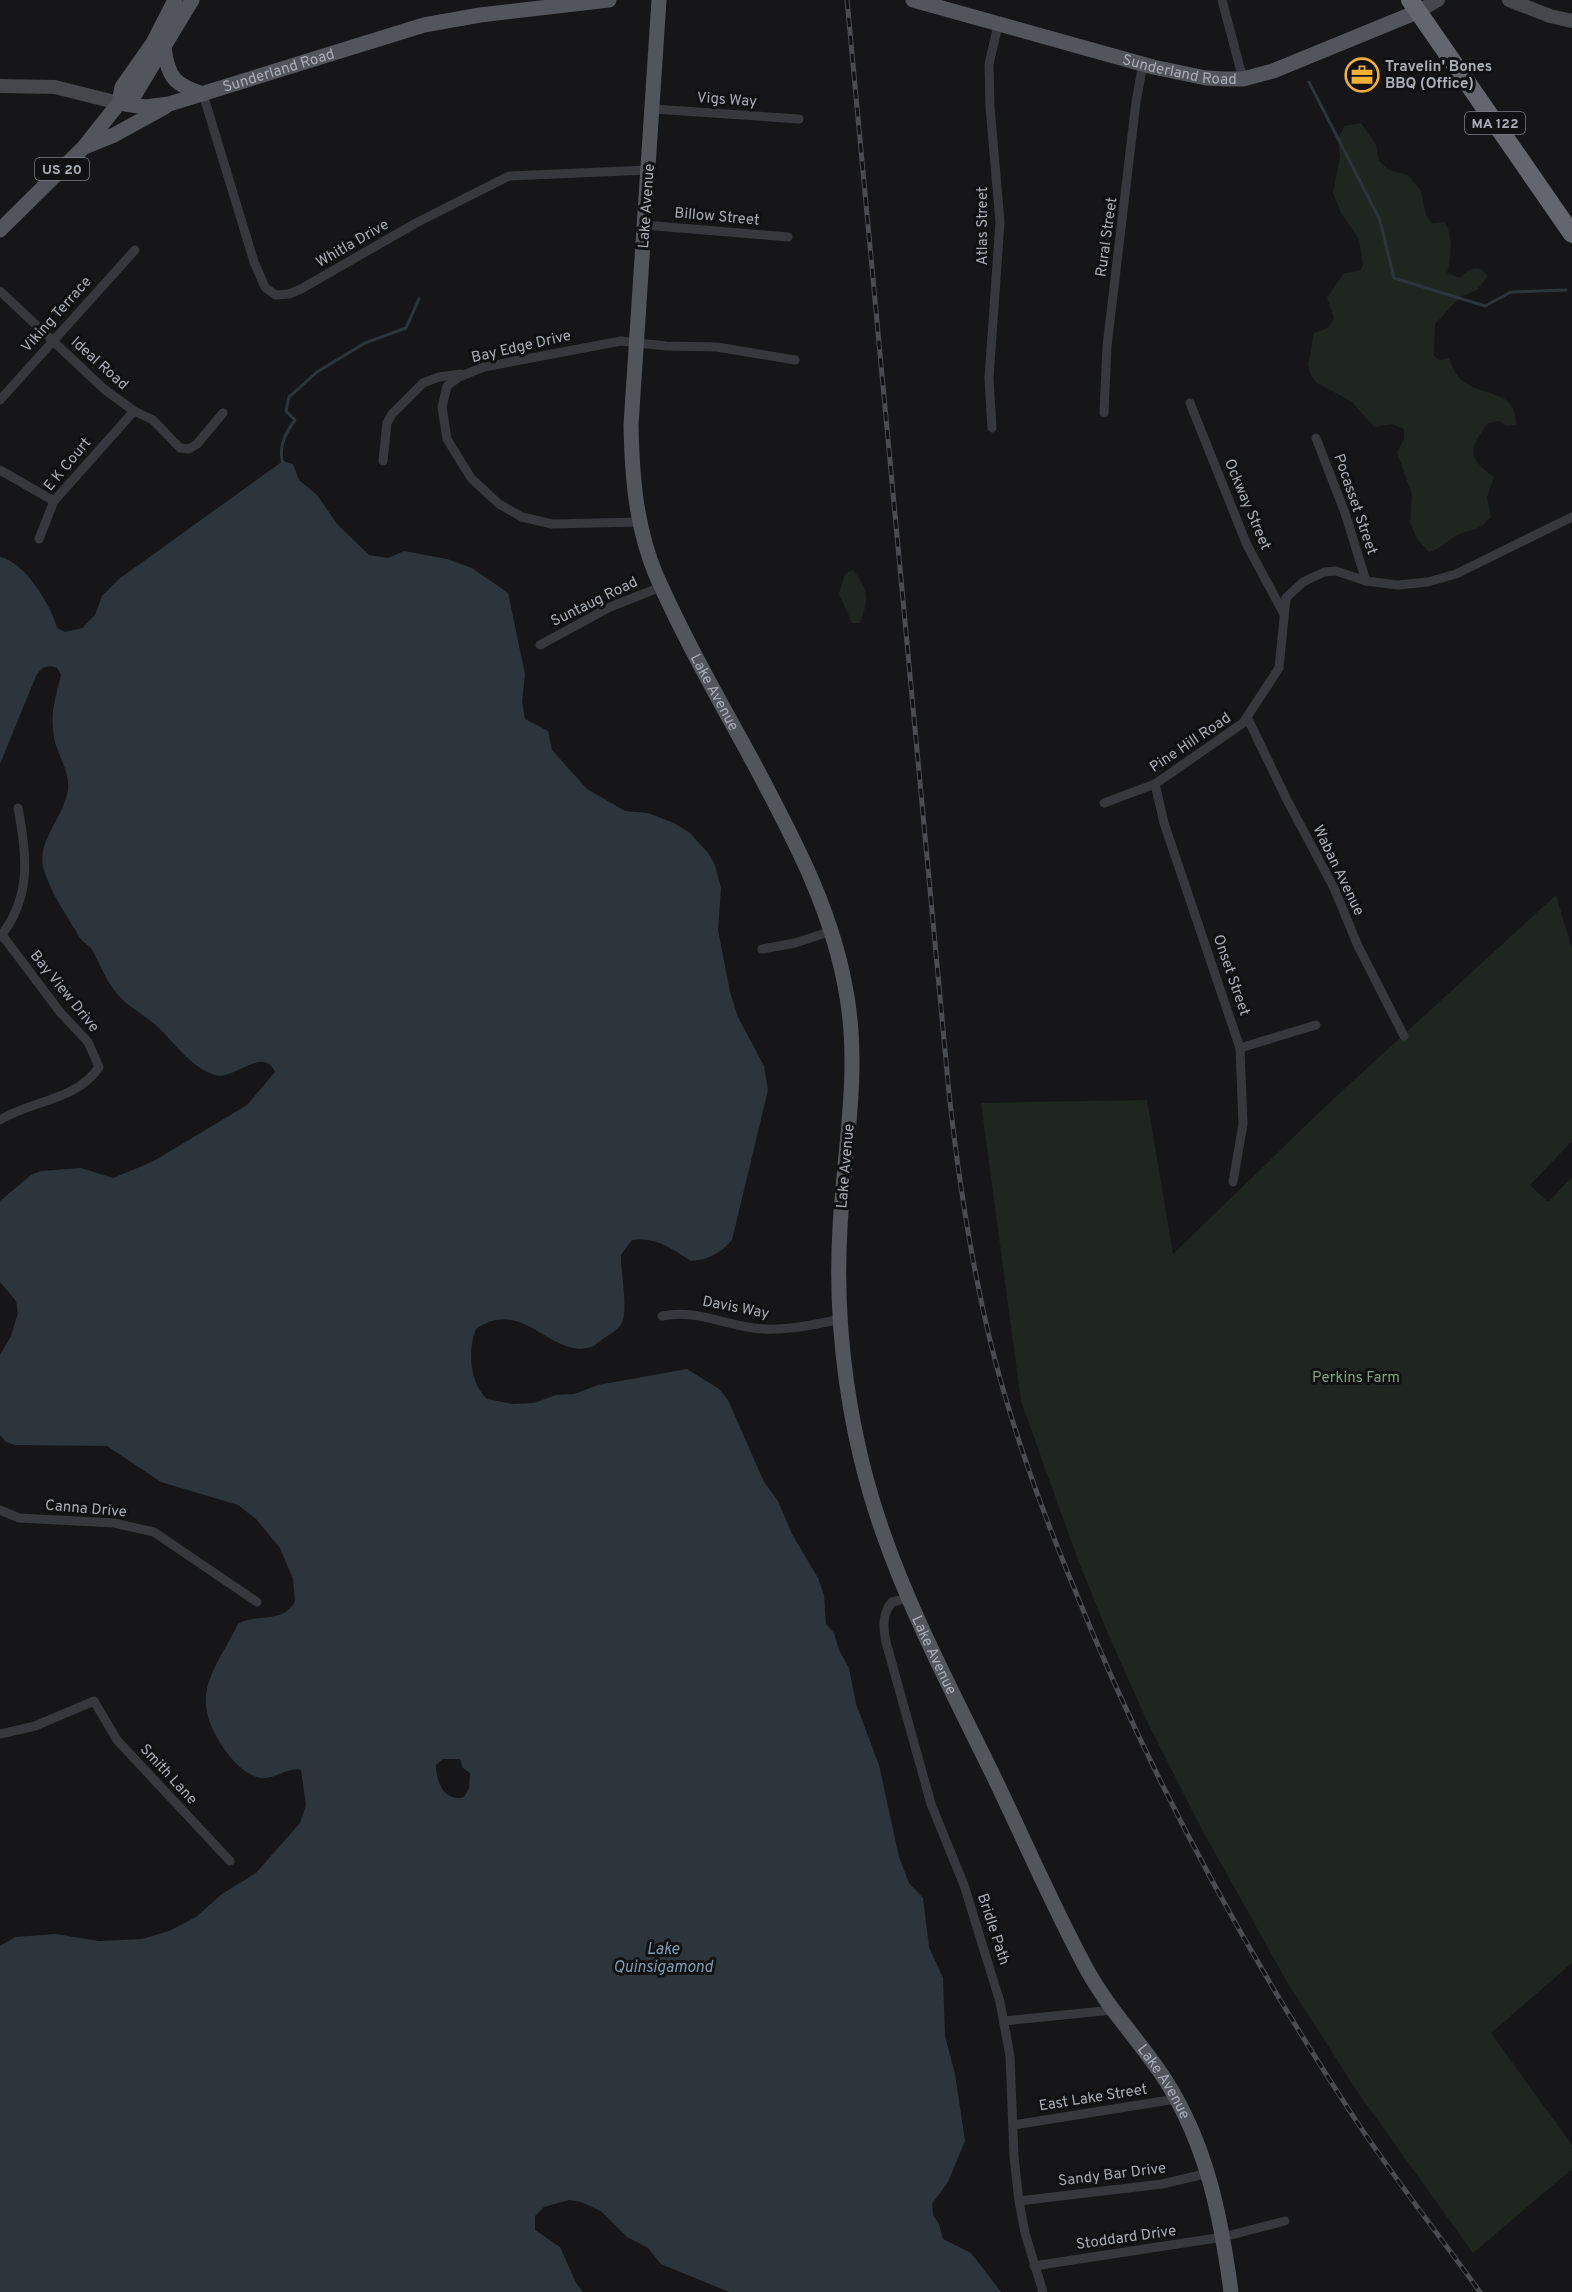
<svg xmlns="http://www.w3.org/2000/svg" width="1572" height="2292" viewBox="0 0 1572 2292" font-family="Overpass,sans-serif">
	<style>
		.green { fill: #1e261f }
		.water { fill: #2c353c; fill-rule: evenodd }
		.lines { fill: none; stroke-linecap: round; stroke-linejoin: round }
		.stream { stroke: #2c353c; stroke-width: 3 }
		.street { stroke: #37383d; stroke-width: 9 }
		.secondary { stroke: #45474d; stroke-width: 14 }
		.primary { stroke: #53555c; stroke-width: 15 }
		.highway { stroke: #63666e; stroke-width: 18 }
		.rail-casing { stroke: #4a4c52; stroke-width: 5 }
		.rail { stroke: #111113; stroke-width: 3; stroke-dasharray: 9; stroke-linecap: butt }
		.labels { text-anchor: middle; stroke-width: 6; stroke-linejoin: round; paint-order: stroke }
		.shield { fill: #111113; stroke: #7b7e86; stroke-width: 1.5 }
		.shield-label { font-size: 14px; font-weight: bold; fill: #a8adb8 }
		.poi-label { font-size: 15px; font-weight: bold; fill: #a8adb8; stroke: #111113; text-anchor: start }
		.street-label { font-size: 15px; fill: #a8adb8; stroke: #111113 }
		.park-label { font-size: 15px; fill: #7fa381; stroke: #111113 }
		.water-label { font-size: 16px; font-style: italic; fill: #7f9bb3; stroke: #111113 }
	</style>
	<rect width="100%" height="100%" fill="#161618"/>
	<!-- green -->
	<g class="green">
		<path d="M1361,123L1376,145L1379,161L1389,170L1408,175L1421,191L1426,215L1432,223L1444,222C1454,235 1451,258 1447,273L1460,278C1467,271 1471,267 1481,269L1488,276L1477,290L1460,297L1435,324L1434,356L1440,360L1449,358C1451,364 1454,371 1457,375C1476,400 1518,385 1516,425L1506,426L1500,421L1488,423C1468,450 1467,457 1494,477L1487,497L1491,517C1476,535 1470,527 1454,537C1444,543 1440,549 1429,552L1417,539L1410,522L1412,495L1397,452L1404,439V429L1392,424L1374,427L1351,401L1317,383L1310,374L1308,365L1314,333L1328,328L1334,318L1327,298L1344,273L1360,271L1363,265L1359,239L1341,213L1333,193L1340,156L1338,140L1344,126Z"/>
		<path d="M853,570C869,591 869,598 860,623H852L839,594L845,574Z"/>
		<polygon points="1556,895 1572,949 1572,1141 1530,1185 1548,1202 1572,1177 1572,1963 1491,2033 1572,2145 1572,2169 1473,2253 1359,2094 1287,1982 1200,1826 1146,1719 1106,1629 1078,1560 1021,1401 981,1103 1147,1100 1173,1254 1329,1103"/>
	</g>
	<!-- water -->
	<path class="water" d="M283,461L293,464L299,480L317,495L338,525L369,555L388,558L404,551L447,559L472,568L508,593L525,674L522,702L525,719L548,731L552,750L587,789L625,811L648,813L674,823L690,833L708,853L715,865L721,888L718,930L730,992L738,1017L764,1066L768,1090L732,1240C721,1253 708,1260 691,1261C673,1249 654,1236 632,1240L621,1255C620,1272 630,1314 620,1326C613,1334 602,1338 594,1346C553,1363 524,1295 476,1329C467,1350 470,1384 487,1399L512,1404L534,1403L556,1395L574,1394L598,1385L687,1369L719,1389L728,1400L764,1482L778,1501L792,1534L818,1578L824,1595L826,1624L834,1633L839,1650L849,1668L856,1704L879,1765L899,1857L909,1883L923,1898L929,1947L943,1978L945,2036L955,2074L965,2141L948,2182L932,2204L933,2215L939,2224L943,2239L971,2253L1001,2292H729L661,2264L648,2248L627,2237L601,2211L581,2202L569,2200L544,2207L535,2216V2230L560,2247L576,2283L583,2292H0V1946L15,1937L55,1934L99,1941L142,1939L169,1931L196,1917L222,1894L256,1873L300,1823L306,1805L301,1770C288,1766 275,1780 261,1778C246,1775 234,1763 225,1750C187,1696 213,1674 238,1624C256,1613 285,1624 295,1601L293,1579L280,1548L256,1519L238,1505L161,1482L107,1446L15,1445L6,1442L0,1435V1355L11,1336L18,1313L16,1301L0,1282V1201L31,1175L41,1171L81,1168L113,1178L152,1162L247,1105L275,1072C263,1045 234,1081 215,1075C192,1068 176,1045 160,1029C149,1018 135,1011 124,1001C108,986 102,969 93,951C90,946 84,943 80,938C68,917 51,894 44,870C35,843 64,817 68,790C70,773 59,757 55,742C49,714 55,701 61,675L57,668C47,664 42,667 36,676L0,764V557C25,562 51,605 57,628L65,632L82,628L95,615L102,596L119,579ZM443,1759H460L463,1768L470,1773L469,1788L464,1797C444,1803 436,1781 436,1765Z"/>
	<g class="lines">
		<!-- stream -->
		<g class="stream">
			<polyline points="1309,82 1380,220 1394,278 1485,306 1511,292 1566,290"/>
			<path d="M283,464C278,448 285,433 295,420L286,411L289,397L317,372L365,343L406,328L419,299"/>
		</g>
		<!-- street -->
		<g class="street">
			<polyline points="1222,0 1243,79"/>
			<polyline points="203,94 254,262 265,287 275,295 289,294 301,289 416,223 509,176 649,170"/>
			<polyline points="653,109 799,119"/>
			<polyline points="644,225 788,237"/>
			<polyline points="0,291 104,389 134,411 153,420 180,448 189,449 197,444 223,413"/>
			<polyline points="0,400 135,250"/>
			<polyline points="1190,403 1247,545 1284,614"/>
			<polyline points="1104,413 1107,346 1136,102 1143,64"/>
			<polyline points="992,428 989,378 1000,222 990,107 989,64 998,25"/>
			<polyline points="1316,438 1345,513 1366,581"/>
			<polyline points="383,461 387,423 392,414 423,383 439,377 461,374"/>
			<polyline points="0,470 54,501"/>
			<polyline points="640,522 552,524 522,517 499,504 471,478 447,439 442,407 447,386 459,377 484,367 621,341 666,346 717,347 795,360"/>
			<polyline points="39,539 54,501 134,411"/>
			<polyline points="540,645 610,607 661,587"/>
			<polyline points="1247,717 1287,800 1334,888 1358,946 1404,1036"/>
			<polyline points="1155,784 1164,823 1240,1048 1243,1124 1233,1182"/>
			<polyline points="1104,803 1155,784 1243,723 1279,668 1286,598 1303,582 1324,572 1336,571 1366,581 1398,585 1428,582 1456,574 1572,517"/>
			<path d="M0,937C32,897 27,855 18,808"/>
			<polyline points="762,949 795,943 832,931"/>
			<polyline points="1240,1048 1316,1025"/>
			<path d="M0,1120C30,1101 78,1100 99,1067L88,1042L60,1012L2,935"/>
			<path d="M662,1316C694,1309 722,1324 753,1328C783,1332 812,1325 841,1319"/>
			<polyline points="0,1510 19,1518 114,1523 154,1532 257,1602"/>
			<path d="M909,1598L892,1602C882,1614 883,1627 886,1642L931,1804L964,1885L1000,2002L1010,2056L1014,2157L1019,2201L1025,2233L1043,2292"/>
			<polyline points="0,1734 35,1726 94,1701 117,1740 230,1861"/>
			<polyline points="1004,2021 1113,2010"/>
			<polyline points="1014,2125 1176,2099"/>
			<polyline points="1019,2201 1162,2184 1209,2173"/>
			<polyline points="1034,2266 1223,2237 1285,2221"/>
		</g>
		<!-- secondary -->
		<g class="secondary">
			<polyline points="1509,0 1550,16 1572,21"/>
			<polyline points="1417,12 1438,0"/>
			<polyline points="0,86 55,87 119,103"/>
		</g>
		<!-- primary -->
		<g class="primary">
			<path id="s1" d="M659,0L631,425C632,477 636,527 656,575C686,643 724,708 759,773C797,845 834,915 847,997C860,1074 844,1150 840,1228C834,1328 849,1435 882,1530C911,1614 954,1695 993,1775C1024,1839 1052,1905 1086,1968C1108,2009 1141,2042 1166,2081C1207,2146 1221,2217 1231,2292"/>
			<path id="s2" d="M913,0L1153,67L1206,78L1226,79H1243L1273,71L1417,12"/>
			<path d="M164,48C168,78 175,85 203,94"/>
			<path id="s3" d="M119,103L145,107L169,104L424,25L480,15L609,0"/>
			<polyline points="119,103 122,87 153,43 175,0"/>
			<polyline points="87,146 114,135 165,107"/>
			<polyline points="0,230 84,147 119,103 135,94 192,0"/>
		</g>
		<!-- highway -->
		<polyline class="highway" points="1410,0 1572,234"/>
		<!-- rail casing -->
		<g class="rail-casing">
			<path id="rail" d="M847,0L949,1093C958,1175 970,1256 989,1336C1009,1420 1039,1503 1072,1583C1147,1771 1244,1950 1355,2119C1394,2178 1439,2235 1480,2292"/>
		</g>
		<!-- rail -->
		<use href="#rail" class="rail"/>
	</g>
	<!-- icons -->
	<defs>
		<g id="office-ring" transform="scale(1.725)"><circle r="9.5" fill="#111113" stroke="#f2b134" stroke-width="1.5"/><path d="M-6-3h4V-5.5h4V-3h4V5H-6ZM-1-4.5V-3h2v-1.5ZM-6 0V1H6V0Z" fill="#f2b134"/></g>
	</defs>
	<g fill-rule="evenodd">
		<use href="#office-ring" x="1362" y="75"/>
	</g>
	<g class="labels">
		<!-- shield labels -->
		<g class="shield">
			<rect x="1465" y="112" width="60" height="22" rx="4.5"/>
			<rect x="35" y="158" width="54" height="22" rx="4.5"/>
		</g>
		<g class="shield-label">
			<text x="1495" y="128">MA 122</text>
			<text x="62" y="174">US 20</text>
		</g>
		<!-- poi labels -->
		<g class="poi-label">
			<text x="1385" y="71">Travelin' Bones<tspan x="1385" dy="17">BBQ (Office)</tspan></text>
		</g>
		<!-- street labels -->
		<g class="street-label">
			<text dy="5" stroke="none"><textPath href="#s2" startOffset="276">Sunderland Road</textPath></text>
			<text dy="5" stroke="none"><textPath href="#s3" startOffset="165">Sunderland Road</textPath></text>
			<text transform="translate(727 99) rotate(4)" y="5">Vigs Way</text>
			<text transform="translate(646 206) rotate(-86)" y="5">Lake Avenue</text>
			<text transform="translate(717 216) rotate(5)" y="5">Billow Street</text>
			<text transform="translate(982 226) rotate(-90)" y="5">Atlas Street</text>
			<text transform="translate(1106 237) rotate(-82)" y="5">Rural Street</text>
			<text transform="translate(352 243) rotate(-30)" y="5">Whitla Drive</text>
			<text transform="translate(56 314) rotate(-48)" y="5">Viking Terrace</text>
			<text transform="translate(521 346) rotate(-13)" y="5">Bay Edge Drive</text>
			<text transform="translate(100 363) rotate(42)" y="5">Ideal Road</text>
			<text transform="translate(67 464) rotate(-50)" y="5">E K Court</text>
			<text transform="translate(1248 504) rotate(67)" y="5">Ockway Street</text>
			<text transform="translate(1356 504) rotate(71)" y="5">Pocasset Street</text>
			<text transform="translate(594 601) rotate(-26)" y="5">Suntaug Road</text>
			<text dy="5" stroke="none"><textPath href="#s1" startOffset="710">Lake Avenue</textPath></text>
			<text transform="translate(1190 742) rotate(-34)" y="5">Pine Hill Road</text>
			<text transform="translate(1339 870) rotate(64)" y="5">Waban Avenue</text>
			<text transform="translate(1232 975) rotate(71)" y="5">Onset Street</text>
			<text transform="translate(65 991) rotate(51)" y="5">Bay View Drive</text>
			<text transform="translate(845 1166) rotate(-85)" y="5">Lake Avenue</text>
			<text transform="translate(736 1307) rotate(11)" y="5">Davis Way</text>
			<text transform="translate(86 1508) rotate(5)" y="5">Canna Drive</text>
			<text dy="5" stroke="none"><textPath href="#s1" startOffset="1718">Lake Avenue</textPath></text>
			<text transform="translate(169 1774) rotate(47)" y="5">Smith Lane</text>
			<text transform="translate(994 1929) rotate(72)" y="5">Bridle Path</text>
			<text dy="5" stroke="none"><textPath href="#s1" startOffset="2204">Lake Avenue</textPath></text>
			<text transform="translate(1093 2097) rotate(-9)" y="5">East Lake Street</text>
			<text transform="translate(1112 2174) rotate(-7)" y="5">Sandy Bar Drive</text>
			<text transform="translate(1126 2237) rotate(-8)" y="5">Stoddard Drive</text>
		</g>
		<!-- park labels -->
		<g class="park-label">
			<text x="1356" y="1382">Perkins Farm</text>
		</g>
		<!-- water labels -->
		<g class="water-label">
			<text x="663" y="1954">Lake<tspan x="663" dy="18">Quinsigamond</tspan></text>
		</g>
	</g>
</svg>
